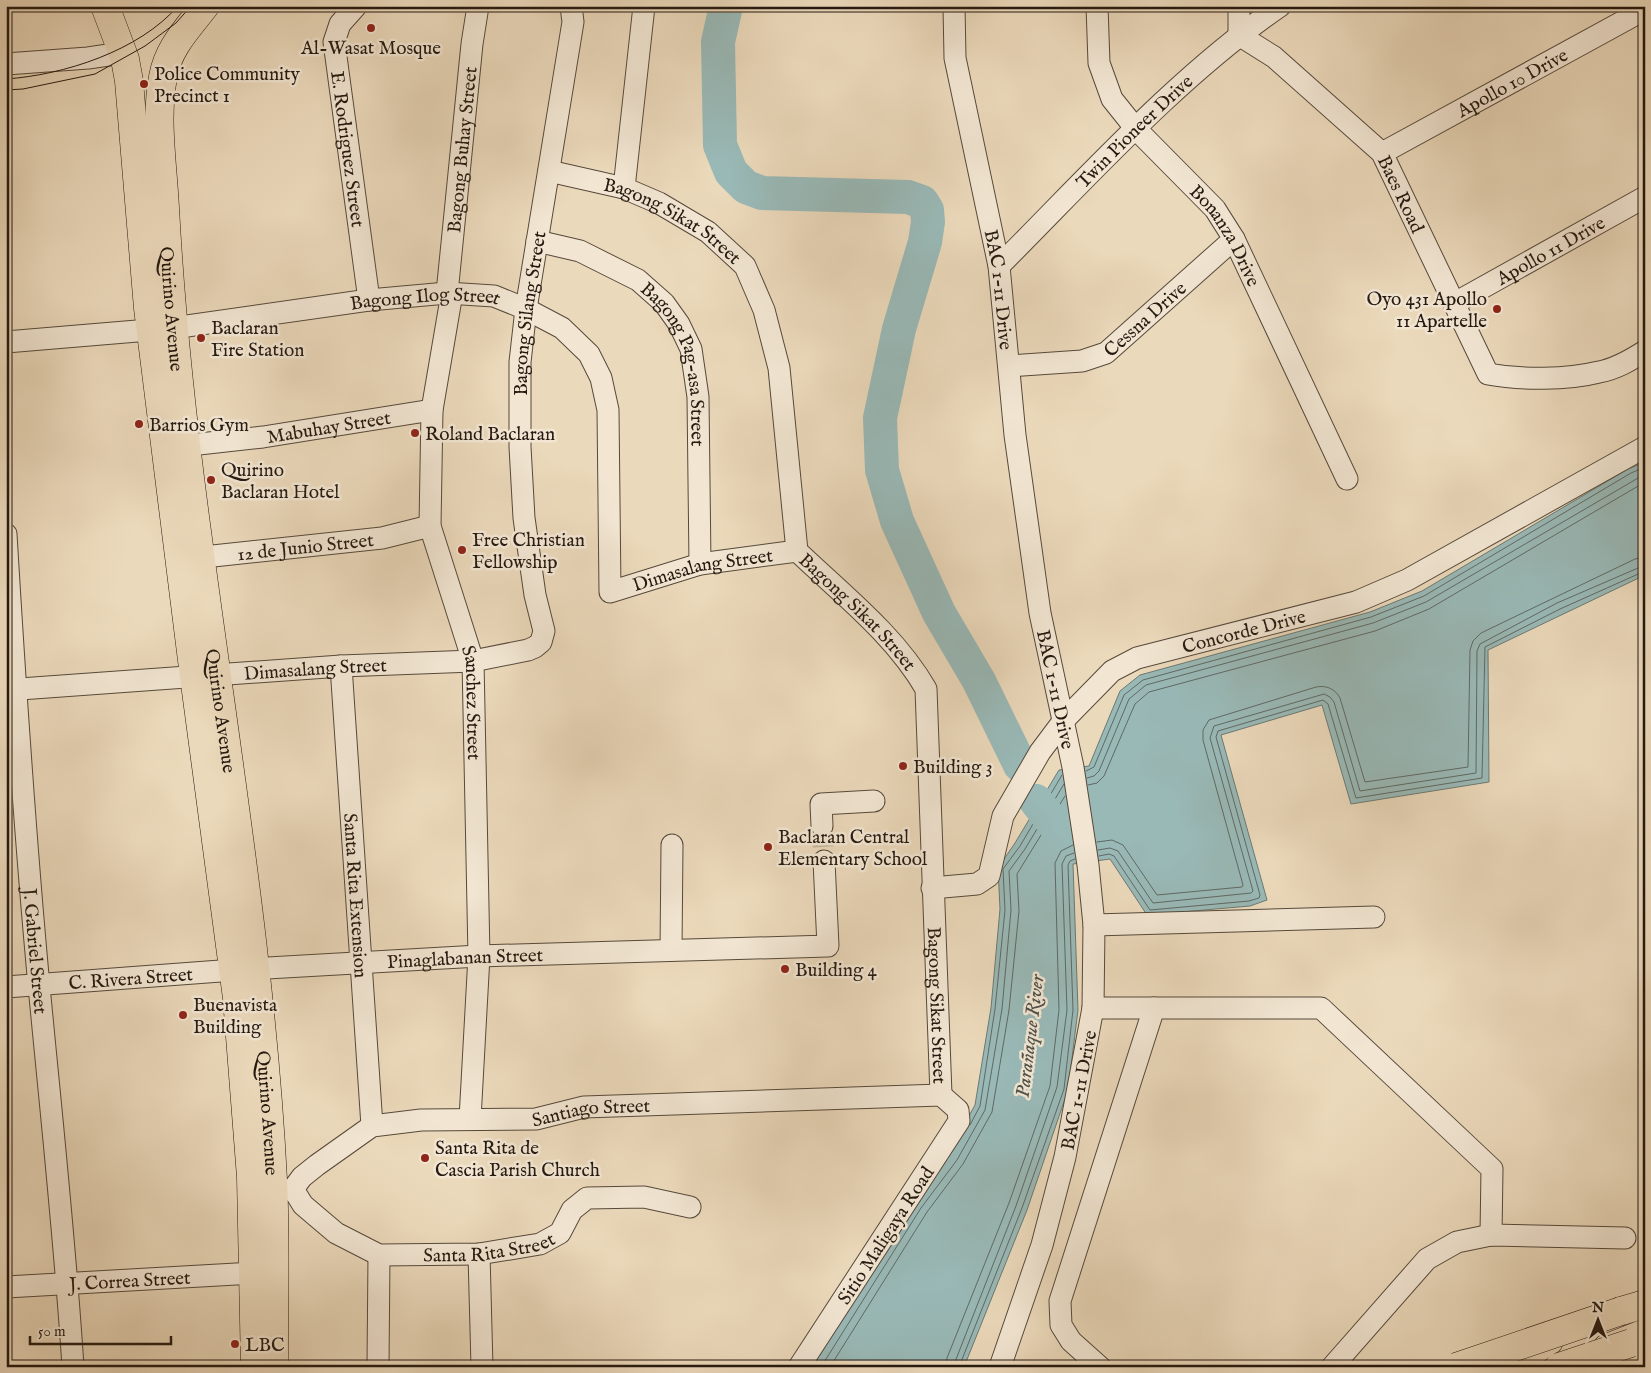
<svg xmlns="http://www.w3.org/2000/svg" width="1651" height="1373" viewBox="0 0 1651 1373" font-family="'IM FELL English',serif">
	<style>
		.water { fill: #99b9b7; stroke: #6b7974 }
		.lines { fill: none; stroke-linecap: round; stroke-linejoin: round }
		.shore { stroke: #5f6964; stroke-width: 1 }
		.stream { stroke: #6b7974; stroke-width: 5.5 }
		.river { stroke: #99b9b7; stroke-width: 34 }
		.minor-tunnel { stroke: #c3b399; stroke-width: 21; stroke-dasharray: 21 11; stroke-linecap: butt }
		.minor-casing { stroke: #56493b; stroke-width: 23 }
		.major-casing { stroke: #251910; stroke-width: 29 }
		.highway-casing { stroke: #251910; stroke-width: 29 }
		.minor { stroke: #f2e6d3; stroke-width: 21 }
		.major { stroke: #ebd9bb; stroke-width: 28 }
		.highway { stroke: #ebd9bb; stroke-width: 28 }
		.tram { stroke: #251910; stroke-width: 1 }
		.highway-bridge-casing { stroke: #251910; stroke-width: 29; stroke-linecap: butt }
		.highway-bridge { stroke: #ebd9bb; stroke-width: 28 }
		.poi-dot { fill: #8f2418; stroke: #f2e6d3; stroke-width: 2 }
		.labels { text-anchor: middle; stroke-width: 5; stroke-linejoin: round; paint-order: stroke }
		.poi-label { font-size: 19px; fill: #251910; stroke: #f2e6d3; text-anchor: start }
		.street-label { font-size: 19px; fill: #251910; stroke: #f2e6d3 }
		.water-label { font-size: 20px; font-style: italic; fill: #4e514a; stroke: #f2e6d3 }
	</style>
	<rect width="100%" height="100%" fill="#ebd9bb"/>
	<filter id="stains"><feTurbulence type="fractalNoise" baseFrequency=".004" numOctaves="4"/><feColorMatrix values="0 0 0 0 .2 0 0 0 0 .09 0 0 0 0 .02 0 0 0 .5 -.17"/></filter>
	<radialGradient id="worn" r=".72"><stop offset=".6" stop-color="#630" stop-opacity="0"/><stop offset="1" stop-color="#630" stop-opacity=".3"/></radialGradient>
	<!-- water -->
	<polygon class="water" points="1645,462 1645,575 1488,650 1489,782 1351,804 1322,705 1221,735 1267,900 1250,906 1147,915 1110,859 1073,864 1078,1010 1068,1090 1027,1210 964,1367 808,1367 948,1154 975,1105 991,1008 1000,909 998,868 1015,843 1059,770 1089,766 1120,691 1140,675 1370,612 1422,591 1628,469"/>
	<g class="lines">
		<!-- shore -->
		<g class="shore">
			<polyline points="1086,771 1094,767 1124,695 1143,680 1371,617 1424,596 1631,473 1645,467"/>
			<polyline points="1087,778 1094,776 1099,771 1129,699 1146,685 1373,623 1426,602 1645,474"/>
			<polyline points="1088,785 1097,783 1104,776 1135,704 1149,692 1375,631 1429,609 1645,482"/>
			<path d="M1097,842L1112,840L1123,845L1157,895L1242,887L1243,885L1203,740V730L1209,720L1316,687C1327,685 1335,689 1340,698L1365,782L1468,767L1470,650L1473,641L1481,633L1635,559L1645,557"/>
			<polyline points="1098,850 1110,848 1118,851 1153,903 1251,893 1253,891 1210,738 1214,726 1324,694 1330,697 1334,702 1360,791 1476,773 1477,651 1480,644 1557,603 1645,565"/>
			<polyline points="1099,856 1109,854 1114,856 1150,910 1249,901 1259,898 1260,895 1216,737 1218,731 1323,700 1328,704 1356,798 1482,778 1485,647 1560,609 1645,571"/>
			<polyline points="970,1125 980,1106 995,1009 1005,910 1003,869 1020,846 1062,775"/>
			<polyline points="821,1367 921,1208 957,1160 985,1110 1002,1009 1011,910 1009,871 1025,849 1064,784"/>
			<polyline points="830,1367 927,1212 963,1164 992,1112 1009,1010 1019,911 1017,874 1065,796"/>
			<polyline points="946,1367 947,1358 1009,1203 1050,1086 1059,1010 1055,863 1061,851 1073,845"/>
			<polyline points="953,1367 1016,1206 1057,1087 1067,1010 1062,864 1066,856 1074,853"/>
			<polyline points="959,1367 1022,1208 1064,1089 1073,1010 1068,865 1070,861 1075,859"/>
		</g>
		<!-- stream -->
		<polyline class="stream" points="1633,1367 1645,1361"/>
		<!-- river -->
		<g class="river">
			<polyline points="726,6 718,42 720,145 731,172 746,187 762,193 908,197 922,202 927,210 928,222 925,242 899,329 880,418 882,470 897,521 939,613 979,681 1020,765"/>
			<polyline points="1036,801 1058,829"/>
		</g>
		<!-- minor-tunnel -->
		<polyline class="minor-tunnel" points="822,826 824,861"/>
		<!-- minor casing -->
		<g class="minor-casing">
			<g id="minor">
				<path id="s1" d="M356,6L340,24L334,42L369,300"/>
				<path id="s2" d="M954,6L955,58L999,266L1015,435L1040,613L1073,767L1088,865L1094,925L1093,1008L1065,1157L1042,1245L1000,1367"/>
				<path id="s3" d="M1097,6L1099,63L1112,99L1136,129L1215,209L1234,239L1347,479"/>
				<path id="s4" d="M1239,6V35L1274,57L1382,153L1488,374C1521,380 1567,380 1599,372C1616,369 1631,360 1645,351"/>
				<polyline points="6,64 88,58 122,53"/>
				<path id="s5" d="M1382,153L1642,11"/>
				<path id="s6" d="M549,171L624,188L659,203L708,232L745,266L764,310L779,368L797,551C842,594 895,635 926,689L941,1095"/>
				<polyline points="624,188 644,6"/>
				<path id="s7" d="M537,241L580,251L638,280L664,303L679,324L691,349L698,397L700,564"/>
				<path id="s8" d="M999,266C1087,178 1178,76 1280,6"/>
				<path id="s9" d="M447,293L472,44L478,6"/>
				<path id="s10" d="M452,293L432,410L430,526L473,661L479,956L470,1119"/>
				<path id="s11" d="M1455,303L1645,197"/>
				<path id="s12" d="M6,342L173,328L369,300L447,293L494,296L526,309L562,328L589,354L601,378L608,410L610,592L700,564L797,551"/>
				<path id="s13" d="M1009,366L1082,361L1106,353L1234,239"/>
				<path id="s14" d="M172,447L263,437L432,410"/>
				<path id="s15" d="M6,534C15,685 25,836 39,986C51,1113 65,1240 73,1367"/>
				<path id="s16" d="M185,559L382,538L430,526"/>
				<path id="s17" d="M341,666L372,1126"/>
				<path id="s18" d="M6,690L341,666L473,661L528,650L535,647L541,642L544,631L535,595L524,518L520,447V362L526,309L573,22L571,6"/>
				<polyline points="822,826 821,804 874,801"/>
				<path id="s19" d="M932,888L977,884L989,876L1003,816L1040,752L1064,720L1112,671L1137,658L1356,602L1407,580L1645,447"/>
				<polyline points="1094,925 1374,917"/>
				<polyline points="671,950 672,845"/>
				<path id="s20" d="M6,987L234,970L479,956L828,946L824,861"/>
				<polyline points="1093,1008 1321,1008 1492,1169 1491,1235"/>
				<path id="s21" d="M293,1189L303,1205L336,1233L379,1255L479,1254L540,1244L560,1233L572,1210L587,1198L644,1197L690,1207"/>
				<path id="s22" d="M259,1193L293,1189L302,1177L317,1165L372,1126L421,1120L536,1119L584,1107L941,1095L958,1110L959,1121L799,1367"/>
				<polyline points="479,1254 482,1367"/>
				<path id="s23" d="M6,1287L254,1273"/>
				<polyline points="378,1367 379,1255"/>
				<polyline points="1100,1367 1071,1341 1061,1325 1060,1301 1154,1008"/>
				<polyline points="1332,1367 1427,1259 1457,1242 1491,1235 1625,1238"/>
			</g>
		</g>
		<!-- major casing -->
		<g class="major-casing">
			<g id="major">
				<polyline points="105,6 125,59 129,81 148,308 194,676 237,998 251,1177 255,1367"/>
				<path id="s24" d="M205,6C188,28 168,48 163,77C155,119 163,166 165,208C171,319 183,429 198,539C226,752 262,965 273,1180C276,1242 274,1304 274,1367"/>
				<polyline points="1607,1348 1645,1333"/>
				<polyline points="1508,1367 1549,1341"/>
			</g>
		</g>
		<!-- highway casing -->
		<g class="highway-casing">
			<polyline id="highway" points="1621,1311 1645,1304"/>
		</g>
		<!-- minor -->
		<use href="#minor" class="minor"/>
		<!-- major -->
		<use href="#major" class="major"/>
		<!-- highway -->
		<use href="#highway" class="highway"/>
		<!-- tram -->
		<g class="tram">
			<path d="M6,79C64,75 139,51 178,6"/>
			<polyline points="6,90 23,89 95,74 145,46 176,23 191,6"/>
		</g>
		<!-- highway-bridge casing -->
		<g class="highway-bridge-casing">
			<g id="highway-bridge">
				<polyline points="1456,1367 1621,1311"/>
				<polyline points="1559,1367 1631,1343"/>
			</g>
		</g>
		<!-- highway-bridge -->
		<use href="#highway-bridge" class="highway-bridge"/>
	</g>
	<!-- markers -->
	<g class="poi-dot">
		<circle cx="371" cy="28" r="5"/>
		<circle cx="144" cy="84" r="5"/>
		<circle cx="1497" cy="309" r="5"/>
		<circle cx="201" cy="338" r="5"/>
		<circle cx="139" cy="424" r="5"/>
		<circle cx="415" cy="433" r="5"/>
		<circle cx="211" cy="480" r="5"/>
		<circle cx="462" cy="550" r="5"/>
		<circle cx="903" cy="766" r="5"/>
		<circle cx="768" cy="847" r="5"/>
		<circle cx="785" cy="969" r="5"/>
		<circle cx="183" cy="1015" r="5"/>
		<circle cx="425" cy="1158" r="5"/>
		<circle cx="235" cy="1344" r="5"/>
	</g>
	<g class="labels">
		<!-- poi labels -->
		<g class="poi-label">
			<text x="371" y="54" text-anchor="middle">Al-Wasat Mosque</text>
			<text x="154" y="80">Police Community<tspan x="154" dy="22">Precinct 1</tspan></text>
			<text x="1487" y="305" text-anchor="end">Oyo 431 Apollo<tspan x="1487" dy="22">11 Apartelle</tspan></text>
			<text x="211" y="334">Baclaran<tspan x="211" dy="22">Fire Station</tspan></text>
			<text x="149" y="431">Barrios Gym</text>
			<text x="425" y="440">Roland Baclaran</text>
			<text x="221" y="476">Quirino<tspan x="221" dy="22">Baclaran Hotel</tspan></text>
			<text x="472" y="546">Free Christian<tspan x="472" dy="22">Fellowship</tspan></text>
			<text x="913" y="773">Building 3</text>
			<text x="778" y="843">Baclaran Central<tspan x="778" dy="22">Elementary School</tspan></text>
			<text x="795" y="976">Building 4</text>
			<text x="193" y="1011">Buenavista<tspan x="193" dy="22">Building</tspan></text>
			<text x="435" y="1154">Santa Rita de<tspan x="435" dy="22">Cascia Parish Church</tspan></text>
			<text x="245" y="1351">LBC</text>
		</g>
		<!-- street labels -->
		<g class="street-label">
			<text dy="7" stroke="none"><textPath href="#s5" startOffset="148">Apollo 10 Drive</textPath></text>
			<text dy="7" stroke="none"><textPath href="#s8" startOffset="191">Twin Pioneer Drive</textPath></text>
			<text dy="7" stroke="none"><textPath href="#s9" startOffset="144">Bagong Buhay Street</textPath></text>
			<text dy="7" stroke="none"><textPath href="#s1" startOffset="151">E. Rodriguez Street</textPath></text>
			<text dy="7" stroke="none"><textPath href="#s4" startOffset="260">Baes Road</textPath></text>
			<text dy="7" stroke="none"><textPath href="#s6" startOffset="135">Bagong Sikat Street</textPath></text>
			<text dy="7" stroke="none"><textPath href="#s3" startOffset="274">Bonanza Drive</textPath></text>
			<text dy="7" stroke="none"><textPath href="#s11" startOffset="109">Apollo 11 Drive</textPath></text>
			<text dy="7" stroke="none"><textPath href="#s2" startOffset="288">BAC 1-11 Drive</textPath></text>
			<text dy="7" stroke="none"><textPath href="#s12" startOffset="422">Bagong Ilog Street</textPath></text>
			<text dy="7" stroke="none"><textPath href="#s24" startOffset="316">Quirino Avenue</textPath></text>
			<text dy="7" stroke="none"><textPath href="#s18" startOffset="871">Bagong Silang Street</textPath></text>
			<text dy="7" stroke="none"><textPath href="#s13" startOffset="150">Cessna Drive</textPath></text>
			<text dy="7" stroke="none"><textPath href="#s7" startOffset="206">Bagong Pag-asa Street</textPath></text>
			<text dy="7" stroke="none"><textPath href="#s14" startOffset="158">Mabuhay Street</textPath></text>
			<text dy="7" stroke="none"><textPath href="#s16" startOffset="121">12 de Junio Street</textPath></text>
			<text dy="7" stroke="none"><textPath href="#s12" startOffset="941">Dimasalang Street</textPath></text>
			<text dy="7" stroke="none"><textPath href="#s6" startOffset="600">Bagong Sikat Street</textPath></text>
			<text dy="7" stroke="none"><textPath href="#s19" startOffset="442">Concorde Drive</textPath></text>
			<text dy="7" stroke="none"><textPath href="#s18" startOffset="310">Dimasalang Street</textPath></text>
			<text dy="7" stroke="none"><textPath href="#s2" startOffset="692">BAC 1-11 Drive</textPath></text>
			<text dy="7" stroke="none"><textPath href="#s10" startOffset="418">Sanchez Street</textPath></text>
			<text dy="7" stroke="none"><textPath href="#s24" startOffset="721">Quirino Avenue</textPath></text>
			<text dy="7" stroke="none"><textPath href="#s17" startOffset="230">Santa Rita Extension</textPath></text>
			<text dy="7" stroke="none"><textPath href="#s15" startOffset="418">J. Gabriel Street</textPath></text>
			<text dy="7" stroke="none"><textPath href="#s20" startOffset="460">Pinaglabanan Street</textPath></text>
			<text dy="7" stroke="none"><textPath href="#s20" startOffset="125">C. Rivera Street</textPath></text>
			<text dy="7" stroke="none"><textPath href="#s6" startOffset="1020">Bagong Sikat Street</textPath></text>
			<text transform="translate(1078 1090) rotate(-79)" y="7">BAC 1-11 Drive</text>
			<text dy="7" stroke="none"><textPath href="#s22" startOffset="356">Santiago Street</textPath></text>
			<text dy="7" stroke="none"><textPath href="#s24" startOffset="1126">Quirino Avenue</textPath></text>
			<text transform="translate(885 1235) rotate(-57)" y="7">Sitio Maligaya Road</text>
			<text dy="7" stroke="none"><textPath href="#s21" startOffset="221">Santa Rita Street</textPath></text>
			<text dy="7" stroke="none"><textPath href="#s23" startOffset="124">J. Correa Street</textPath></text>
		</g>
		<!-- water labels -->
		<g class="water-label">
			<text transform="translate(1029 1036) rotate(-83)" y="7">Parañaque River</text>
		</g>
	</g>
	<!-- margin -->
	<rect width="1651" height="1373" fill="none" stroke="#ebd9bb" stroke-width="25"/>
	<rect x="8" y="8" width="1636" height="1358" fill="none" stroke="#251910" stroke-width="2.5"/>
	<rect x="12" y="12" width="1626" height="1348" fill="none" stroke="#251910"/>
	<!-- north arrow -->
	<g transform="translate(1598 1320)" stroke="#f2e6d3" stroke-width="4" paint-order="stroke">
	<path d="M0-4L9 19L0 12L-9 19Z" fill="#251910"/>
	<text y="-8" font-size="14" font-weight="bold" text-anchor="middle" fill="#251910">N</text>
	</g>
	<!-- scale -->
	<path d="M30 1336v8h141v-8" fill="none" stroke="#251910" stroke-width="2.5"/>
	<text x="38" y="1336" font-size="15" fill="#251910" stroke="#f2e6d3" stroke-width="4" paint-order="stroke">50 m</text>
	<rect width="100%" height="100%" filter="url(#stains)"/>
	<rect width="100%" height="100%" fill="url(#worn)"/>
</svg>
